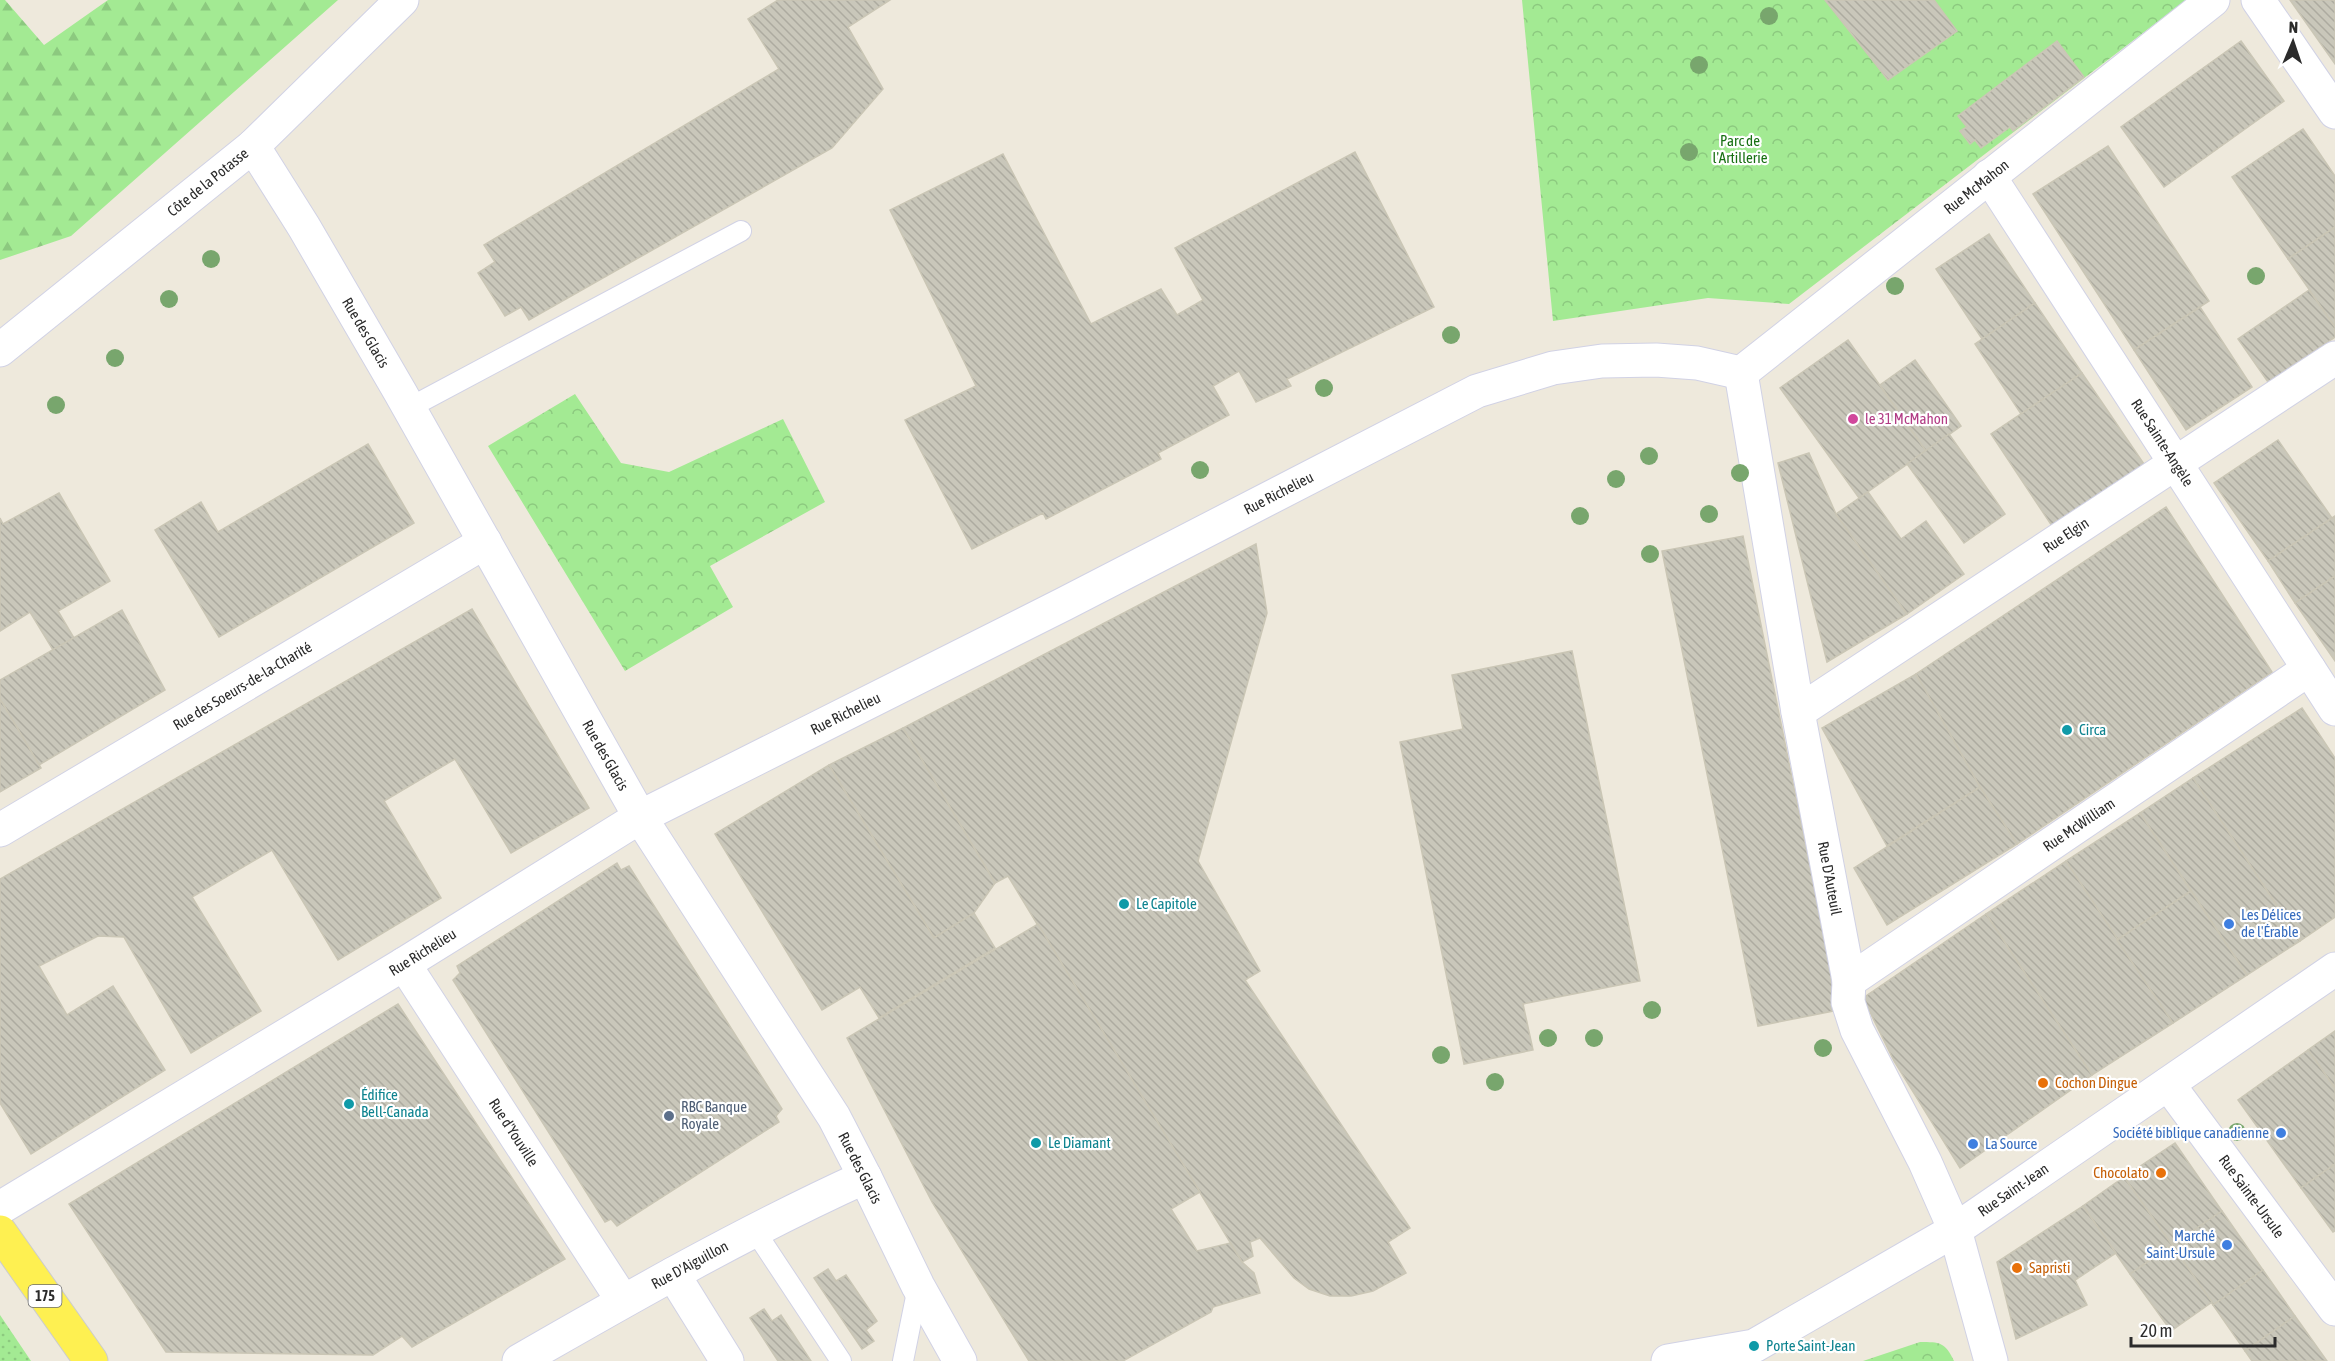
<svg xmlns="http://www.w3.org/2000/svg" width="2335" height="1361" viewBox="0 0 2335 1361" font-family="'Asap Condensed',sans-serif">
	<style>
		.grass { fill: url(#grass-dots) }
		.forest { fill: url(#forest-firs) }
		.park { fill: url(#park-crowns) }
		.building { fill: url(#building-back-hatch); stroke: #cac6b5; stroke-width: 1.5 }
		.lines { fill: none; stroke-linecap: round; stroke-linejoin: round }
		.service-casing { stroke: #d1d2e5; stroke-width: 22 }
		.minor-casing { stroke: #d1d2e5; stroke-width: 35 }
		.tertiary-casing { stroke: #d1d2e5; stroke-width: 35 }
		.primary-casing { stroke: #ccc; stroke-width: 35 }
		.service { stroke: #fff; stroke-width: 20 }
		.minor { stroke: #fff; stroke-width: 33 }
		.tertiary { stroke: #fff; stroke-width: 33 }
		.primary { stroke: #fef051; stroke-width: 33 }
		.tree { fill: #78a66d }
		.hotel-dot { fill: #d1479c; stroke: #fff; stroke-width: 2 }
		.culture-dot { fill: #0f9aa8; stroke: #fff; stroke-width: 2 }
		.shop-dot { fill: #3f7fe0; stroke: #fff; stroke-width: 2 }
		.food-dot { fill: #e8710a; stroke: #fff; stroke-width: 2 }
		.service-dot { fill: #5c6f8a; stroke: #fff; stroke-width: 2 }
		.labels { text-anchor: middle; stroke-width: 4.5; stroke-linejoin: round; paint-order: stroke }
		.shield { fill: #fff; stroke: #6b6b6b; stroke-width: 1.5 }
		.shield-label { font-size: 14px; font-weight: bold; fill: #2b2b2b }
		.park-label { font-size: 15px; fill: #187013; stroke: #fff }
		.street-label { font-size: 15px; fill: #2b2b2b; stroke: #fff }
		.hotel-label { font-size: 15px; fill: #b23c85; stroke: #fff; text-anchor: start }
		.culture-label { font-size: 15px; fill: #0d838f; stroke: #fff; text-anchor: start }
		.shop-label { font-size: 15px; fill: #366cbe; stroke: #fff; text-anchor: start }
		.food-label { font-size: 15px; fill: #c56008; stroke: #fff; text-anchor: start }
		.service-label { font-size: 15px; fill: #4e5e75; stroke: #fff; text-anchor: start }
	</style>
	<defs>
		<pattern id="grass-dots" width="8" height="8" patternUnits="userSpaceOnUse" patternTransform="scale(1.5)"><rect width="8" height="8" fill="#a3ea93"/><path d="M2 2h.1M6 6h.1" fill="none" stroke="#8cc97f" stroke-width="1.8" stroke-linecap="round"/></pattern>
		<pattern id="forest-firs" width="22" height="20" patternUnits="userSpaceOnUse" patternTransform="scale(1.5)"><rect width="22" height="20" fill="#a3ea93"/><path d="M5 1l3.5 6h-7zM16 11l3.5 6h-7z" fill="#8cc97f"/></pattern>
		<pattern id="park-crowns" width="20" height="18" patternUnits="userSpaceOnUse" patternTransform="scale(1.5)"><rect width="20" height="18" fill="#a3ea93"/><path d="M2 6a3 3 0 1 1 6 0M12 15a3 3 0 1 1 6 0" fill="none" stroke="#8cc97f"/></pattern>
		<pattern id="building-back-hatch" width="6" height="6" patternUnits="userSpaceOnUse" patternTransform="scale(1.5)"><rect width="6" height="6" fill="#c9c7ba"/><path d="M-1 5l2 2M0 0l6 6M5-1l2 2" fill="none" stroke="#adaba0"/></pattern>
	</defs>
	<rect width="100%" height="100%" fill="#eee9dc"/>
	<!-- grass -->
	<polygon class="grass" points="0,1315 31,1361 0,1361"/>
	<!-- forest -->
	<polygon class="forest" points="0,0 5,0 44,45 108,0 338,0 71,236 0,260"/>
	<!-- park -->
	<g class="park">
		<polygon points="1522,0 2186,0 1789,304 1708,298 1553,321"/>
		<polygon points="575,394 621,463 669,472 783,419 825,502 710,566 733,607 625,671 488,446"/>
		<path d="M1920,1342C1940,1342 1945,1342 1954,1361H1863Z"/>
	</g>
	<!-- building -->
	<g class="building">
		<polygon points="778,0 890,0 848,27 883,89 832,148 529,320 521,307 505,316 478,273 495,262 484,245 779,69 748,19"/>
		<polygon points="1825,0 1934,0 1957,31 1888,80"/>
		<polygon points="2290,0 2335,0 2335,64"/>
		<polygon points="2057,41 2084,77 2013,131 2010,127 1981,148 1975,140 1970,144 1960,131 1967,127 1958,116"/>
		<polygon points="2241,41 2284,101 2164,187 2121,127"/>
		<polygon points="2303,129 2335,176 2335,227 2288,259 2232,177"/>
		<polygon points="2108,146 2209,301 2134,350 2033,194"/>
		<polygon points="1355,152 1434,307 1287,379 1291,386 1256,402 1239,371 1213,386 1229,415 1158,453 1161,459 1046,519 1043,513 972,549 905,420 976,386 890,210 1003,154 1091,324 1161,289 1177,315 1203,300 1175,248"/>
		<polygon points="2335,227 2335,327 2288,259"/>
		<polygon points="1989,234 2035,303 1982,339 1936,269"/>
		<polygon points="2309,290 2335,327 2335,337 2268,382 2238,339"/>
		<polygon points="2035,303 2082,373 2021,414 1975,344"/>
		<polygon points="2200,307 2252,387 2186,430 2134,350"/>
		<polygon points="1848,340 1926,451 1859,498 1780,388"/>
		<polygon points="1915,360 1961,426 1926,451 1880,385"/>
		<polygon points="2082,373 2144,464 2052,526 1991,434"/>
		<polygon points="1949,434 2005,514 1964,543 1907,464"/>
		<polygon points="2278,440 2332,518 2268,561 2214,483"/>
		<polygon points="368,444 414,523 219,637 155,530 201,502 218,532"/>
		<polygon points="1809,453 1836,514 1907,614 1827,662 1778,463"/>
		<polygon points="1868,492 1901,539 1926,521 1964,574 1907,614 1836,514"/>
		<polygon points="59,493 110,581 58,611 74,638 53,650 30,612 0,631 0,518 3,524"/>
		<polygon points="2166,507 2272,672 2017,844 1980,787 1916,674"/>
		<polygon points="2335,516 2335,576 2295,603 2268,561"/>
		<polygon points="1743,536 1839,1010 1758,1026 1662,551"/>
		<polygon points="1256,544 1267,613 1198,861 1260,971 1245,980 1410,1228 1388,1242 1406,1273 1373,1291 1351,1296 1330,1296 1309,1289 1294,1278 1260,1238 1250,1242 1253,1256 1242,1262 1008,876 995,883 903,728"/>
		<polygon points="2335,576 2335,661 2295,603"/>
		<polygon points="472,609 589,808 511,853 455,759 384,801 441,898 338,960 272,850 192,897 261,1011 191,1053 124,937 98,936 39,966 67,1015 113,986 165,1070 31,1154 0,1103 0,879"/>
		<polygon points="122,610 165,690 39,765 0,699 0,680"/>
		<polygon points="1572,651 1640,981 1523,1004 1533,1050 1464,1064 1400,742 1463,729 1452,675"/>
		<polygon points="1916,674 1980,787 1887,846 1822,728"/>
		<polygon points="0,699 41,768 0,792"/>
		<polygon points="2302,708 2335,758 2335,917 2300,941 2193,778"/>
		<polygon points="903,728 995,883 974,913 934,938 829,765"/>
		<polygon points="829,765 934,938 974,913 995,948 879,1018 860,987 822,1010 715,834"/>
		<polygon points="2193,778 2300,941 2247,975 2140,813"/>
		<polygon points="1980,787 2017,844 1887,925 1854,868"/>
		<polygon points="2140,813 2191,891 2117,940 2066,861"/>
		<polygon points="2066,861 2173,1023 2092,1075 1986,914"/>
		<polygon points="617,863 621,870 629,866 782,1109 776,1116 779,1122 617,1226 611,1219 605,1222 453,980 460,973 457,966"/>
		<polygon points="2191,891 2247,975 2173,1023 2117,940"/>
		<polygon points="1986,914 2092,1075 1960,1168 1894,1061 1863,998"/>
		<polygon points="1038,924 1200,1192 1171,1209 1197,1251 1230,1243 1242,1262 1254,1273 1260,1293 1213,1307 1211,1312 1123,1361 1029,1361 932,1202 847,1038"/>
		<polygon points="398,1004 565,1259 412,1347 402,1336 373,1355 166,1352 69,1204"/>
		<polygon points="2335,1031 2335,1088 2308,1050"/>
		<polygon points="2308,1050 2335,1088 2335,1164 2301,1188 2238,1100"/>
		<polygon points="2175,1143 2222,1211 2172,1245 2124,1177"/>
		<polygon points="2335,1164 2335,1231 2333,1232 2301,1188"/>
		<polygon points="2124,1177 2172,1245 2130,1274 2083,1206"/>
		<polygon points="2083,1206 2116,1253 2075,1280 2087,1305 2016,1339 1997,1262"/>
		<polygon points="2222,1211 2263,1270 2213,1305 2172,1245"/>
		<polygon points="2172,1245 2212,1302 2171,1331 2130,1274"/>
		<polygon points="828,1269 836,1281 846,1275 877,1321 866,1330 874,1341 862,1349 814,1278"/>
		<polygon points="2263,1270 2295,1316 2245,1351 2213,1305"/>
		<polygon points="764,1309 772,1321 781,1315 811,1361 778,1361 750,1318"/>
		<polygon points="2295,1316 2327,1361 2252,1361 2245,1351"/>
	</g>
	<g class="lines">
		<!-- service casing -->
		<g class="service-casing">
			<g id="service">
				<polyline points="409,408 741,231"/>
				<polyline points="755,1231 841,1361"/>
				<polyline points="903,1361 918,1287"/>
			</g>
		</g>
		<!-- minor casing -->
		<g class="minor-casing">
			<g id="minor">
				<polyline points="2258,0 2335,112"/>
				<path id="s1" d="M253,146L304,227L400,392L640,817L834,1117L865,1177"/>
				<path id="s2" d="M1989,176L2335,709"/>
				<path id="s3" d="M1741,373L1798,712L1849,981L1848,1002L1857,1030L1925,1162L1955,1230L1991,1361"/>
				<path id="s4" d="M1741,373L2213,0"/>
				<path id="s5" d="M1798,712L2335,358"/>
				<path id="s6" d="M0,830L485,542"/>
				<path id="s7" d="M404,964L623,1301"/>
				<path id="s8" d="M1849,981L2309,669"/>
				<path id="s9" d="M2168,1084L2335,1309"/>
				<path id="s10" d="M0,1208L404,964L640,817L1064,604L1477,391L1553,368L1602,361L1656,360L1697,363L1741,373"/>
			</g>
		</g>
		<!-- tertiary casing -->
		<g class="tertiary-casing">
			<g id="tertiary">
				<path id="s11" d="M0,350L253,146L402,0"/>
				<polyline points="673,1274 727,1361"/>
				<path id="s12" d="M519,1361C632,1296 746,1231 865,1177L918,1286L960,1361"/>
				<path id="s13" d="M1668,1361L1754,1346L1955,1230L2335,969"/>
			</g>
		</g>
		<!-- primary casing -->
		<g class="primary-casing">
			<polyline id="primary" points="0,1232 91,1361"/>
		</g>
		<!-- service -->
		<use href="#service" class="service"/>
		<!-- minor -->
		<use href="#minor" class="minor"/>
		<!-- tertiary -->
		<use href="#tertiary" class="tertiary"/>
		<!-- primary -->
		<use href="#primary" class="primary"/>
	</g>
	<!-- trees -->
	<g class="tree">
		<circle cx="1769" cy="16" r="9"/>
		<circle cx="1699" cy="65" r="9"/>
		<circle cx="1689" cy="152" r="9"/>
		<circle cx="211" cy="259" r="9"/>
		<circle cx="2256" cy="276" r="9"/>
		<circle cx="1895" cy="286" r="9"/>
		<circle cx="169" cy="299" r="9"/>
		<circle cx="1451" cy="335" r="9"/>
		<circle cx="115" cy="358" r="9"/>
		<circle cx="1324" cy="388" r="9"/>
		<circle cx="56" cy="405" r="9"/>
		<circle cx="1649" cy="456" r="9"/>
		<circle cx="1200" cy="470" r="9"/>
		<circle cx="1740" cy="473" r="9"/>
		<circle cx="1616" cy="479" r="9"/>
		<circle cx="1709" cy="514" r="9"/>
		<circle cx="1580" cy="516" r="9"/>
		<circle cx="1650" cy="554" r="9"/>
		<circle cx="1652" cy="1010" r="9"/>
		<circle cx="1548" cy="1038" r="9"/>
		<circle cx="1594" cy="1038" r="9"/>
		<circle cx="1823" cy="1048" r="9"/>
		<circle cx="1441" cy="1055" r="9"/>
		<circle cx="1495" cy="1082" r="9"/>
		<circle cx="2237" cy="1132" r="9"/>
	</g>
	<!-- markers -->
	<circle class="hotel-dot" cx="1853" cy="419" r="6"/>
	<g class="culture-dot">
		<circle cx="2067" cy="730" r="6"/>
		<circle cx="1124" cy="904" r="6"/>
		<circle cx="349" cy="1104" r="6"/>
		<circle cx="1036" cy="1143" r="6"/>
		<circle cx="1754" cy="1346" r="6"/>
	</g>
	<g class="shop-dot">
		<circle cx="2229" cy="924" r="6"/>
		<circle cx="2281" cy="1133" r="6"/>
		<circle cx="1973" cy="1144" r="6"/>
		<circle cx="2227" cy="1245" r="6"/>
	</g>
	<g class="food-dot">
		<circle cx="2043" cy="1083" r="6"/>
		<circle cx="2161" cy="1173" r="6"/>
		<circle cx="2017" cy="1268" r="6"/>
	</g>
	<circle class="service-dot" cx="669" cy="1116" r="6"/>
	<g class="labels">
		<!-- shield labels -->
		<rect class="shield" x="28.5" y="1285" width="33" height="22" rx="4.5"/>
		<g class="shield-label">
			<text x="45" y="1301">175</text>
		</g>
		<!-- park labels -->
		<g class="park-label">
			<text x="1740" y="146">Parc de<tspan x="1740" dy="17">l'Artillerie</tspan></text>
		</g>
		<!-- street labels -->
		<g class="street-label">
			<text dy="5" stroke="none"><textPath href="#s11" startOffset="267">Côte de la Potasse</textPath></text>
			<text dy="5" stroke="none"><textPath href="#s4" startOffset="300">Rue McMahon</textPath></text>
			<text dy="5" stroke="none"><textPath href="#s1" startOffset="218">Rue des Glacis</textPath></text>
			<text dy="5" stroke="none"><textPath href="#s2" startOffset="318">Rue Sainte-Angèle</textPath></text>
			<text dy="5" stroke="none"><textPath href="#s10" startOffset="1466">Rue Richelieu</textPath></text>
			<text dy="5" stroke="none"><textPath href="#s5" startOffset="321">Rue Elgin</textPath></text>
			<text dy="5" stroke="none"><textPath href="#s6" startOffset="282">Rue des Soeurs-de-la-Charité</textPath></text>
			<text dy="5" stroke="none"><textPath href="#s10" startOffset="980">Rue Richelieu</textPath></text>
			<text dy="5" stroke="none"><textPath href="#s1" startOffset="704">Rue des Glacis</textPath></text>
			<text dy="5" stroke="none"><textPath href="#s8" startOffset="278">Rue McWilliam</textPath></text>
			<text dy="5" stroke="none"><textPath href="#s3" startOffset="513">Rue D'Auteuil</textPath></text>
			<text dy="5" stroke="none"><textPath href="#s10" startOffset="494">Rue Richelieu</textPath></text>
			<text dy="5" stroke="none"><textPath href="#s7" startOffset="201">Rue d'Youville</textPath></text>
			<text transform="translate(860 1168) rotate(63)" y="5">Rue des Glacis</text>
			<text dy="5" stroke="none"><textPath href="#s13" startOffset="390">Rue Saint-Jean</textPath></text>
			<text dy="5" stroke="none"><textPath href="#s9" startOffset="140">Rue Sainte-Ursule</textPath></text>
			<text dy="5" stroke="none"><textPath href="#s12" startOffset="196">Rue D'Aiguillon</textPath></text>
		</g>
		<!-- hotel labels -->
		<g class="hotel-label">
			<text x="1865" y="424">le 31 McMahon</text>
		</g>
		<!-- culture labels -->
		<g class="culture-label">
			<text x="2079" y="735">Circa</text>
			<text x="1136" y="909">Le Capitole</text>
			<text x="361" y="1100">Édifice<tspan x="361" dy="17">Bell-Canada</tspan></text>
			<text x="1048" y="1148">Le Diamant</text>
			<text x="1766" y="1351">Porte Saint-Jean</text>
		</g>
		<!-- shop labels -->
		<g class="shop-label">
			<text x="2241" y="920">Les Délices<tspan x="2241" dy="17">de l'Érable</tspan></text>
			<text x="2269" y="1138" text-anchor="end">Société biblique canadienne</text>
			<text x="1985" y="1149">La Source</text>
			<text x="2215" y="1241" text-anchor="end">Marché<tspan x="2215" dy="17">Saint-Ursule</tspan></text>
		</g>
		<!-- food labels -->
		<g class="food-label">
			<text x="2055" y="1088">Cochon Dingue</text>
			<text x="2149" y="1178" text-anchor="end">Chocolato</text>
			<text x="2029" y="1273">Sapristi</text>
		</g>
		<!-- service labels -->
		<g class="service-label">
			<text x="681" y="1112">RBC Banque<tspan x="681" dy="17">Royale</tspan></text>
		</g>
	</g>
	<!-- north arrow -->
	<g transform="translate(2293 42) rotate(2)" stroke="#ffffff" stroke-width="4.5" paint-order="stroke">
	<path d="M0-4.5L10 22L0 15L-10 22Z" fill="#2b2b2b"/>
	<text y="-9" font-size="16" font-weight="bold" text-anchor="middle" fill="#2b2b2b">N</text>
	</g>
	<!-- scale -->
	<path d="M2131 1337v9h144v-9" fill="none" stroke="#2b2b2b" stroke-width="3"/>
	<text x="2140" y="1337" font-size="18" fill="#2b2b2b" stroke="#ffffff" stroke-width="4.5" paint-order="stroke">20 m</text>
</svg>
